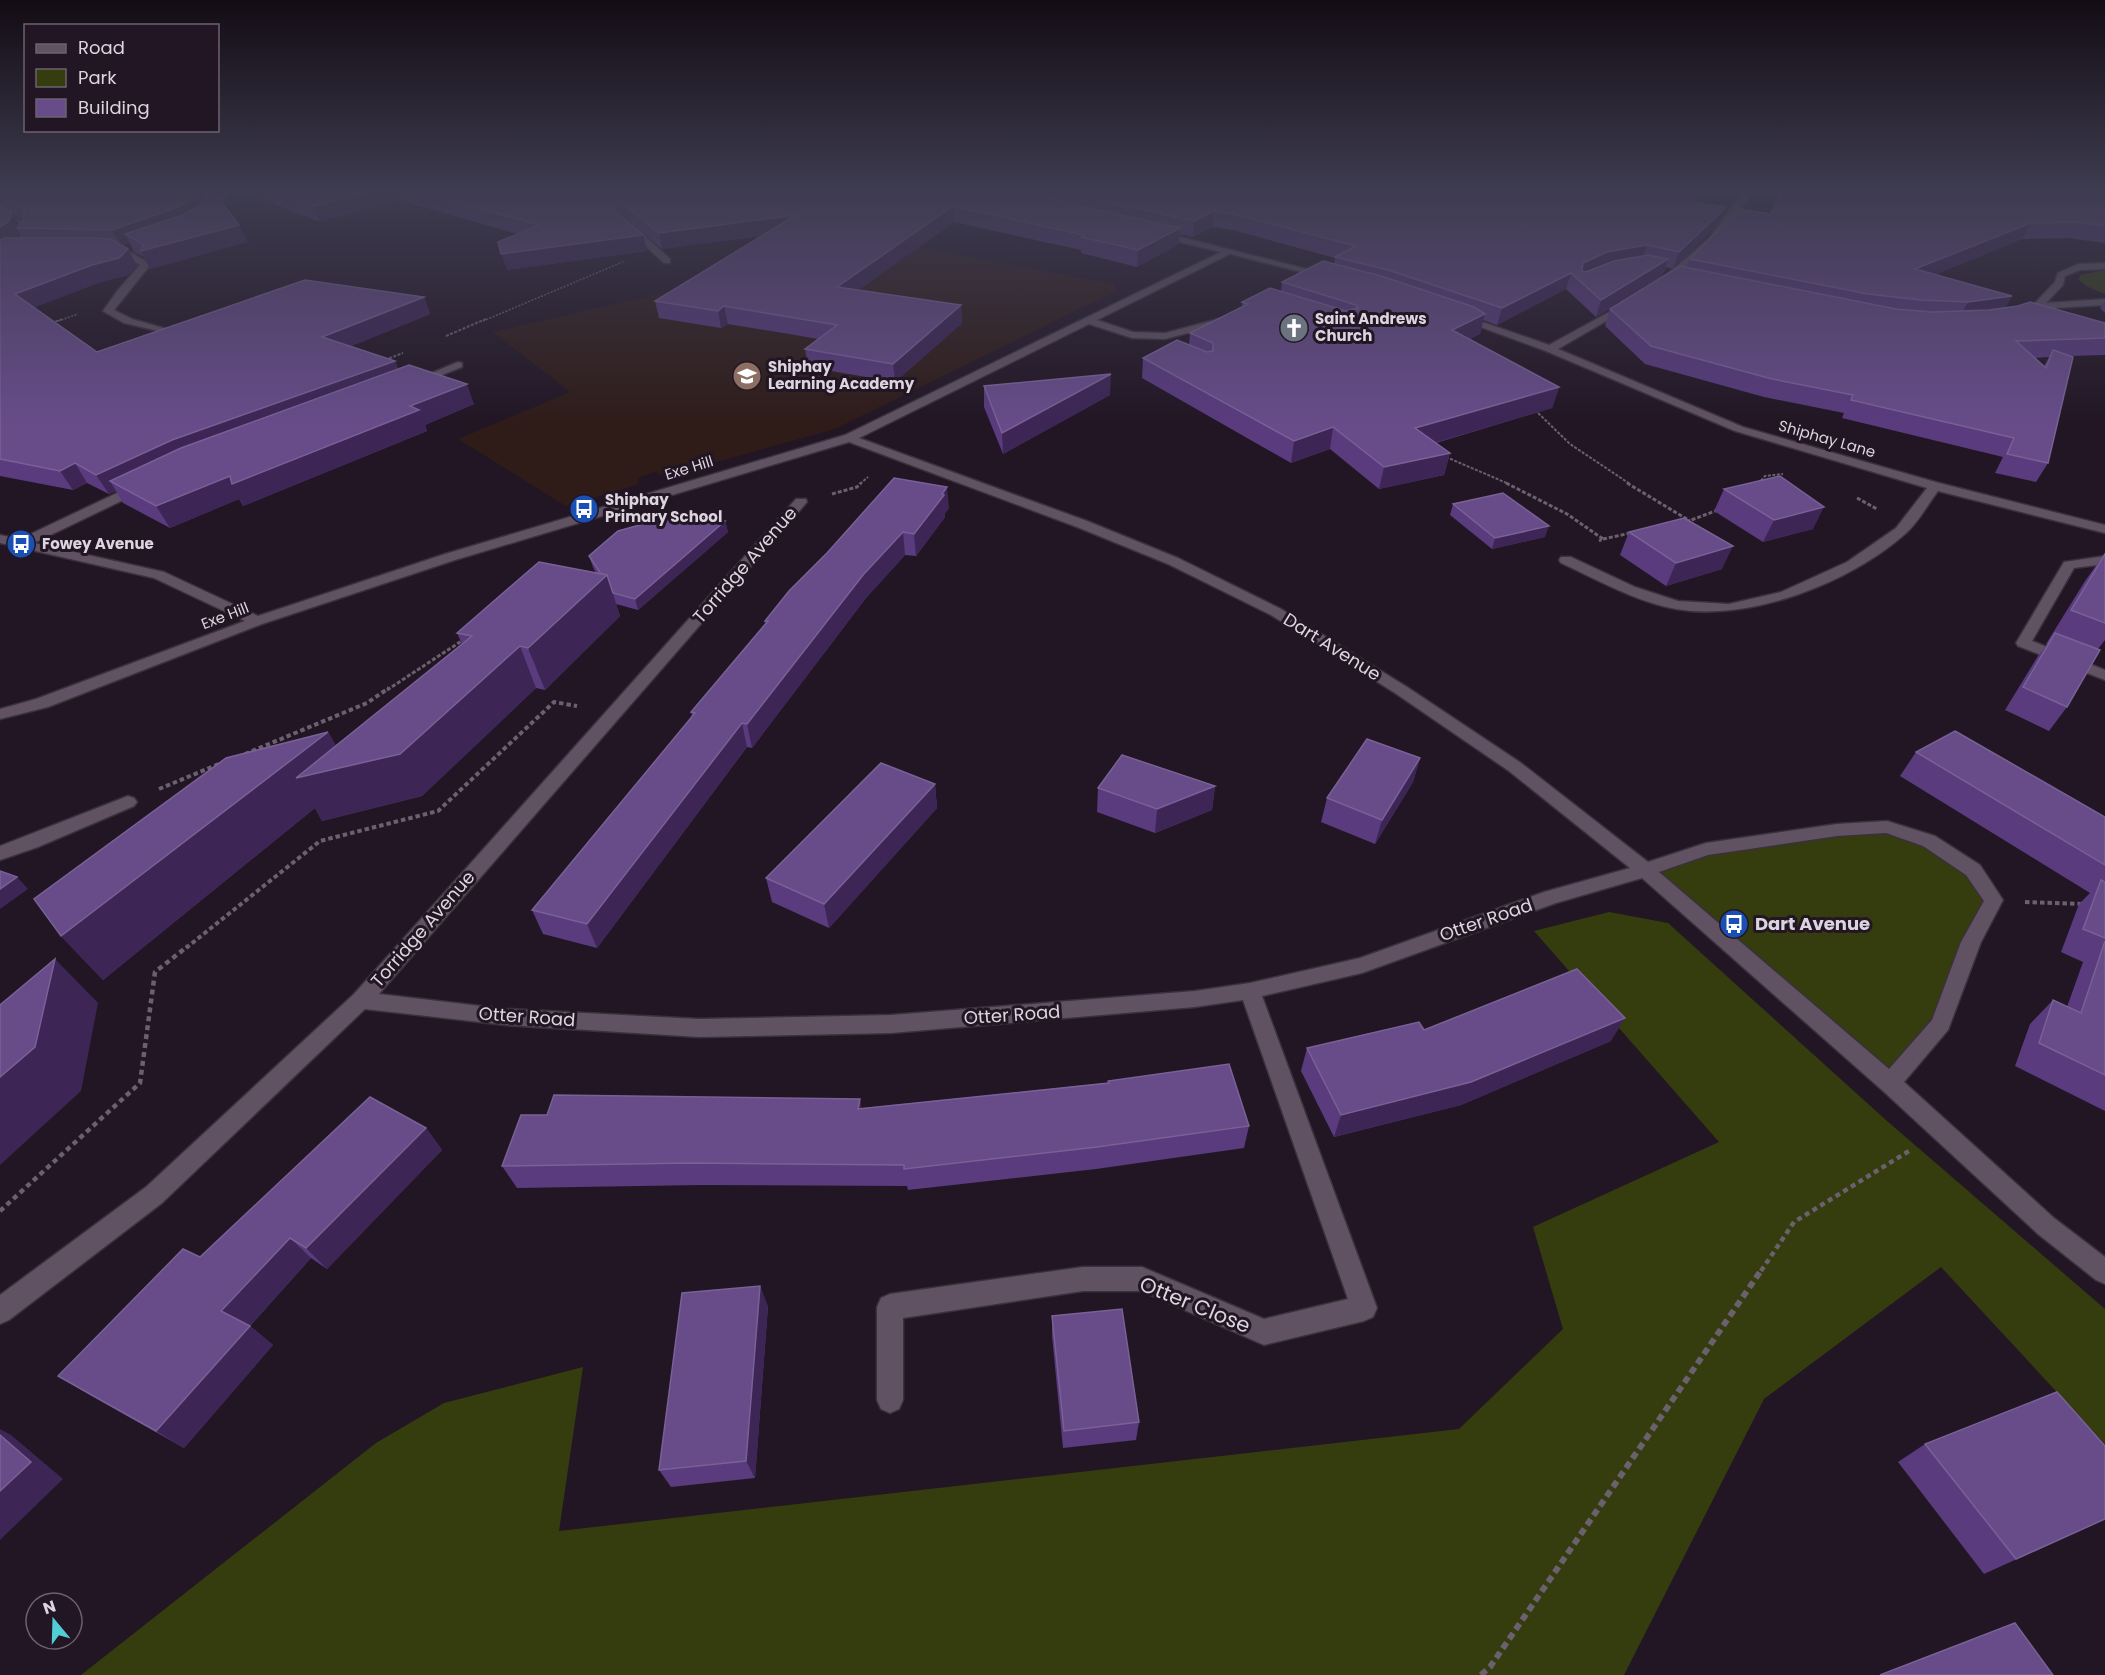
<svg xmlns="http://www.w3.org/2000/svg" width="2105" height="1675" viewBox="0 0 2105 1675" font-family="Poppins,sans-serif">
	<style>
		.education { fill: #2f1c19 }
		.green { fill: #353d0e }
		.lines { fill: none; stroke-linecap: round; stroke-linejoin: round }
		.minor-casing { stroke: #39313b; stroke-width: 3 }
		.path-far5 { stroke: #6b606d; stroke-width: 1.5; stroke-dasharray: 2 1.5; stroke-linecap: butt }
		.path-far4 { stroke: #6b606d; stroke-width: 2; stroke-dasharray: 3 1.5; stroke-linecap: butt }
		.path-far3 { stroke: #6b606d; stroke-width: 3; stroke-dasharray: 4 2; stroke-linecap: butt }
		.path-far2 { stroke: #6b606d; stroke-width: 4; stroke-dasharray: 4.5 3; stroke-linecap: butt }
		.path-far1 { stroke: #6b606d; stroke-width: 4.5; stroke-dasharray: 5 4; stroke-linecap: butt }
		.path { stroke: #6b606d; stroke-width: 6; stroke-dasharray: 7 4.5; stroke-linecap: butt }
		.minor { fill: #605263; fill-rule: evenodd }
		.wall { fill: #593b7e; fill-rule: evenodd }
		.shaded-wall { fill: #3d2656 }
		.building { fill: #674c89; stroke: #796196; stroke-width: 1.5 }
		.labels { text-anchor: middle; stroke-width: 6; stroke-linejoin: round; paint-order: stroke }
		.far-poi-label { font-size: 15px; font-weight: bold; fill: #dcd4de; stroke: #221624; text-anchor: start }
		.far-street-label { font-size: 15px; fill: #dcd4de; stroke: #221624 }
		.street-label { font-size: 18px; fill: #dcd4de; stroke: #221624 }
		.poi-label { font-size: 18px; font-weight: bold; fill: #dcd4de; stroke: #221624; text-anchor: start }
		.near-street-label { font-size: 21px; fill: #dcd4de; stroke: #221624 }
	</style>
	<rect width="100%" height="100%" fill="#221624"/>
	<!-- education -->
	<polygon class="education" points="888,242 1114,284 1116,291 835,429 665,476 655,472 637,478 639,484 566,506 458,439 570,392 493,332"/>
	<!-- green -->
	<g class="green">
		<polygon points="2105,270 2105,294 2088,287 2079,280 2080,275"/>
		<polygon points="1887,827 1929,841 1994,900 1941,1024 1890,1083 1645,870 1706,849"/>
		<polygon points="1609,912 1668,923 1887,1121 2105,1309 2105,1444 1941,1267 1764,1399 1624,1675 81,1675 376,1443 444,1403 583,1367 559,1531 1459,1429 1563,1329 1533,1227 1719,1142 1534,931"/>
	</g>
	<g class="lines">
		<!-- minor casing -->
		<g class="minor-casing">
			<g id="minor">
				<polygon points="224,189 233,189 207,219 201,219 201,215"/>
				<path d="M1745,189H1774L1808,196L1804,198L1753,190C1730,227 1703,257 1668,283H1662V279L1709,238Z"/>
				<polygon points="0,211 32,225 26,242 0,259 0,252 20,238 24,226 0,217"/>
				<polygon points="626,224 632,224 670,259 670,263 664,263 626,228"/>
				<path d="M1157,231L1334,276L1329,279L1230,254L1097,320L1133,332L1165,333L1226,317L1230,318V322L1165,339L1132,338L1089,324L859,438L1087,521L1178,558L1281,609L1407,687L1521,763L1648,862L1706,843L1837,824L1887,821L1935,836L1980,865L2003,900L1981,942L1948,1030L1904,1082L2054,1218L2105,1257V1284L2096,1280L2038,1234L1882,1090L1642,878L1556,903L1362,973L1262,996L1377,1308L1373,1317L1364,1321L1264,1345L1141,1291H1083L903,1318V1400L899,1409L890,1413L881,1409L877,1400V1307L881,1298L890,1294L1083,1267H1142L1264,1319L1348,1299L1243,1000L1195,1007L891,1033L699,1037L506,1025L365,1009L162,1203L9,1320L0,1324V1295L146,1187L354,994L796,499H806L807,502L379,994L506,1009L699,1019L891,1015L1195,991L1250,983L1360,958L1544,892L1630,868L1509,771L1395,693L1271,615L1168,564L1077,527L849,442L455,560L262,624L48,707L0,719V709L36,699L245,621L154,578L0,543V535L20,539L136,484H144L146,487L144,490L34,543L164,572L258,616L445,554L845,435L1221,252L1154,236L1153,234ZM1886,833L1923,846L1966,875L1984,901L1961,942L1932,1020L1889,1069L1659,872L1708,855L1837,836Z"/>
				<polygon points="119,249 125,249 151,264 114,310 132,319 167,329 167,333 124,323 103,311 118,290 140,265 119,253"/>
				<polygon points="2105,263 2105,269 2080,270 2065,276 2063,285 2046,303 2105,299 2105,305 2038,309 2021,315 2016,312 2034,304 2055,282 2058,273 2078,264"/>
				<path d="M1624,304L1632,306L1558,349L1743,427L1939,483L2105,525V533L1938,491C1928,504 1918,523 1905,534C1850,583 1749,622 1676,609C1636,602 1598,580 1561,563L1559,560L1561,557H1571L1635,587L1678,601L1729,604L1781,592L1847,562L1896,528L1927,488L1735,431L1546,351L1456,318L1465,316L1549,345Z"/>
				<polygon points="458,362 462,363 462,367 419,384 415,385 410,382"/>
				<polygon points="2105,556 2105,564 2074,568 2032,641 2105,670 2105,680 2018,646 2016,643 2064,562"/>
				<polygon points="128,796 134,798 137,802 134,806 38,847 0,860 0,846"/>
			</g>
		</g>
		<!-- path-far5 -->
		<g class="path-far5">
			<polyline points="58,321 78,314"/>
			<polyline points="483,321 625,261"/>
		</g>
		<!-- path-far4 -->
		<g class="path-far4">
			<polyline points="51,323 63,319"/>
			<polyline points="446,336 486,319"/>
			<polyline points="385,360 403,353"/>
			<polyline points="1539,410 1537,412 1570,444 1630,484"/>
			<polyline points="1446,457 1509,484"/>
			<polyline points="860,484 868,477"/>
			<polyline points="1758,484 1765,476 1783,474"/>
		</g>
		<!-- path-far3 -->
		<g class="path-far3">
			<polyline points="1506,483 1567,514 1603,539 1599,541"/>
			<polyline points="1627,483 1690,521"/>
			<polyline points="832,494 857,487 861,483"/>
			<polyline points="1857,498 1877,509"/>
			<polyline points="1686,522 1718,510"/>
			<polyline points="1603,539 1631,533"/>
			<polyline points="387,690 463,640"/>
		</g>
		<!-- path-far2 -->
		<g class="path-far2">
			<polyline points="245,754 367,703 389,688"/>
			<polyline points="159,789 219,764"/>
			<polyline points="2025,902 2083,904"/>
			<polyline points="186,948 320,841 438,811 554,702 577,706"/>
		</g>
		<!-- path-far1 -->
		<g class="path-far1">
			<polyline points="0,1211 140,1083 155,972 188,946"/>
			<polyline points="1761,1271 1794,1222 1909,1151"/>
		</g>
		<!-- path -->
		<polyline class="path" points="1481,1675 1490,1667 1762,1269"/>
		<!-- minor -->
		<use href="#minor" class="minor"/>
	</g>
	<!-- wall -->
	<g class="wall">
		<path d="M0,189H210L239,225L247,242L150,269L144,257L134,252L130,243L122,245L137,266L128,275L101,282L34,307L97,352L424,297L430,314L351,346L395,361L398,369L474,404L425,425L427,431L243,506L239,499L170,528L123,503L116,491L109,494L87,483L73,490L0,476ZM14,215L23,219L20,225ZM19,233L23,238H16L18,237Z"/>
		<polygon points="235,189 590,189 647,251 507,270 518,234 398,200 320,222"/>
		<polygon points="591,189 1701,189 1695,202 1720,222 1673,269 1666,267 1662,276 1596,317 1566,289 1497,325 1483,320 1480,334 1469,339 1559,387 1552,408 1436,443 1450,453 1444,475 1379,489 1330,449 1291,463 1142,378 1143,358 1189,345 1190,333 1242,307 1242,302 1281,291 1282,282 1334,264 1335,258 1233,230 1212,227 1193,237 1180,234 1179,244 1137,267 1081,253 1081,250 954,222 858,290 961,305 962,323 895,382 808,367 805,349 819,339 728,324 721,328 659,318 655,301 762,236 662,249"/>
		<path d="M1785,189H2105V243L2068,238L2022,239L1934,275L2012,296L2005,308L2105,338V355L2071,356L2048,463L2036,482L1995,473L2003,457L1842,418L1844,413L1764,397L1645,364L1605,326L1610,309L1686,267L1690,259L1771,214L1783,195ZM2049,357L2044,366L2034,358Z"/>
		<polygon points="2105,300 2105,313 2100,308"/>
		<polygon points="984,386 1110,395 1003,454 984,407"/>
		<polygon points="1724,489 1813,529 1763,542 1714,511"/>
		<polygon points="1453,504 1545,537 1492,549 1450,515"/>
		<polygon points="949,508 945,513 945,517 916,556 905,555 866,598 752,748 747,747 597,948 543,934 532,910 692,716 691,712 765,624 765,621 789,591"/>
		<polygon points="725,521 728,532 638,610 616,604 620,616 545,690 536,688 422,796 322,821 315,808 103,980 61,936 328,732 336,746 462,644 457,633 596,573 593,567 589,556"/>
		<polygon points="1629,532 1722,569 1666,586 1620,555"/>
		<polygon points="2105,553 2105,640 2098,649 2067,707 2049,731 2005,710 2038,656 2047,645 2046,644 2085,581"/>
		<polygon points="1916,752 2105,817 2105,1111 2015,1066 2030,1024 2053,1000 2067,1007 2083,962 2061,952 2079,904 2090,893 1900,776"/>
		<polygon points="1420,758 1413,782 1375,844 1321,822 1327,798"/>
		<polygon points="935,784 937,808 829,928 772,902 766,878"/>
		<polygon points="1215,786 1212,810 1155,833 1097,812 1098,788"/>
		<polygon points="1611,1041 1461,1105 1334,1137 1301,1071 1307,1048"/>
		<polygon points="1108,1081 1249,1126 1244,1148 1096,1169 908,1190 907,1186 701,1185 517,1188 502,1166 547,1115 862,1108 1108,1083"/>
		<polygon points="426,1128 442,1150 327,1269 311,1258 250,1326 273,1345 184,1448 88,1394 58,1376 200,1257"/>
		<polygon points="768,1306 755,1478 671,1487 659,1470"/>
		<polygon points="1052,1316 1139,1422 1136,1440 1063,1448 1052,1336"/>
		<polygon points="1925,1444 2105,1519 1984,1574 1898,1462"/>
	</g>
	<!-- shaded-wall -->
	<g class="shaded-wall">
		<polygon points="201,189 210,189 214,197 198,216 125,234 130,243 121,246 112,230"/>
		<polygon points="378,189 394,189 398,200 320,222 313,207"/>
		<polygon points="1699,189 1701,189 1688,217 1693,202"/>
		<polygon points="953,206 954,222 839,304 837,287"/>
		<polygon points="1726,207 1720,222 1673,269 1679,252"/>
		<polygon points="1214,211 1212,227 1193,237 1194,221"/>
		<polygon points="12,212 21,227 17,228 19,233 18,237 0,249 0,227"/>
		<polygon points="796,215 798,231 662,249 659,233"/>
		<polygon points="2031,223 2022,239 1907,286 1915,269"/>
		<polygon points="239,225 247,242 150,269 141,251"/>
		<polygon points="1180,228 1179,244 1137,267 1138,250"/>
		<polygon points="643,235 647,251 507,270 501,254"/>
		<polygon points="1647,245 1642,261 1602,269 1578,280 1583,263 1607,252"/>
		<polygon points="128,249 137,266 128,275 101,282 25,311 15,294 92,265"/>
		<polygon points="1668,259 1662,276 1596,317 1601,300"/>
		<polygon points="1571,273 1566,289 1497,325 1502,308"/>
		<polygon points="2012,296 2002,313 1958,319 1968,302"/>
		<polygon points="424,297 430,314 330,355 322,337"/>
		<polygon points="961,305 962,323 895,382 893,364"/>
		<polygon points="724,306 728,324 721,328 718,311"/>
		<polygon points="1485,314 1480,334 1447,351 1452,330"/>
		<polygon points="395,361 402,379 110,481 116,491 109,494 96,475 172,440"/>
		<polygon points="1111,374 1110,395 1003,454 1002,433"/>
		<polygon points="467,384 474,404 425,425 427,431 243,506 239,499 170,528 156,506 230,476"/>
		<polygon points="1559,387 1552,408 1410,450 1415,428"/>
		<polygon points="1333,427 1330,449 1291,463 1294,441"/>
		<polygon points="1450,453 1444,475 1379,489 1384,467"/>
		<polygon points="75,463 87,483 73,490 60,471"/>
		<polygon points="947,487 949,508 945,513 945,517 916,556 914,534"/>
		<polygon points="1824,507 1813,529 1763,542 1774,520"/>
		<polygon points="725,521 728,532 638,610 635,599"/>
		<polygon points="1549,526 1545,537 1492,549 1495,538"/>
		<polygon points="903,532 905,555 866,598 752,748 747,724 863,575"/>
		<polygon points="1733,546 1722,569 1666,586 1676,563"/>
		<polygon points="607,575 620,616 545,690 528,648"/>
		<polygon points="520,646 536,688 422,796 322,821 315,808 103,980 61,936 328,732 347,766"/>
		<polygon points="742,723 747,747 597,948 587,924"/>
		<polygon points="1420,758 1413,782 1375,844 1382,820"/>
		<polygon points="935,784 937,808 829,928 824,904"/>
		<polygon points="1215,786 1212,810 1155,833 1157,809"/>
		<polygon points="17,877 28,889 0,909 0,889"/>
		<polygon points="55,959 98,1003 81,1091 0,1165 0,1077"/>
		<polygon points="1625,1018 1611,1041 1461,1105 1334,1137 1341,1115"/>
		<polygon points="860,1099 864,1121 858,1109"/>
		<polygon points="426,1128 442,1150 327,1269 306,1248"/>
		<polygon points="290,1238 311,1258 245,1331 221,1311"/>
		<polygon points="760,1286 768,1306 755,1478 746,1461"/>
		<polygon points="250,1326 273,1345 184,1448 156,1431"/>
		<polygon points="0,1429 11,1435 63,1479 0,1540"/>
	</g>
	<!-- building -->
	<g class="building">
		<polygon points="0,189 201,189 190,201 175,208 112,230 17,228 23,221 25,208 0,198"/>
		<polygon points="267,189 378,189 313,207"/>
		<polygon points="407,189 590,189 643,235 501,254 498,242 540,225"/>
		<polygon points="605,189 1022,189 1061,202 1180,228 1138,250 1081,237 1084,235 953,206 837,287 961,305 893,364 805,349 837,325 724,306 718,311 655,301 796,215 659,233"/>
		<polygon points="1053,189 1699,189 1693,202 1726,207 1679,252 1647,245 1607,252 1583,263 1582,271 1586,272 1614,261 1648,255 1668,259 1601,300 1571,273 1502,308 1388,270 1335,257 1356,246 1234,214 1214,211 1194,221 1068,194"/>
		<polygon points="1786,189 2105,189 2105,226 2077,222 2031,223 1915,269 2012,296 1968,302 1920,300 1868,294 1690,259 1739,209 1771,214 1780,194 1785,195"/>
		<polygon points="213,190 239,225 141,251 143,244 125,234 183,215 199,206"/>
		<polygon points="0,207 12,212 9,221 0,227"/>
		<polygon points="5,238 95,238 111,239 128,249 119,258 92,265 15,294 97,352 305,280 424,297 322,337 395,361 172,440 96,475 75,463 60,471 0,459 0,240"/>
		<polygon points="1323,261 1381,276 1474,307 1485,314 1452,330 1559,387 1415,428 1450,453 1384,467 1333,427 1294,441 1143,358 1177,340 1207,352 1213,351 1213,343 1190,333 1248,304 1242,302 1270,288 1346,311 1358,308 1356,305 1282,282"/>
		<polygon points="1680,266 1896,309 1932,312 1989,310 2018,306 2030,302 2105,323 2105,338 2016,341 2046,368 2053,350 2073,357 2048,463 2007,454 2014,438 1851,400 1853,395 1772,379 1651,346 1610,309"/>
		<polygon points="409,365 467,384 410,406 419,410 232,484 230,476 156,506 110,481 181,448"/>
		<polygon points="1111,374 1002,433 984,386"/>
		<polygon points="1780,476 1824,507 1774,520 1724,489"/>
		<polygon points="894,478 947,487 942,494 944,495 914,534 903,532 863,575 747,724 742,723 587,924 532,910 695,713 691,712 768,621 765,621 789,591 827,553"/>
		<polygon points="1503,493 1549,526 1495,538 1453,504"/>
		<polygon points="670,513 725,521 635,599 613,593 607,575 601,574 589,556 618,531 665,518"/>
		<polygon points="1684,518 1733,546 1676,563 1629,532"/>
		<polygon points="2105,554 2105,623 2071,610"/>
		<polygon points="539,562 607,575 528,648 520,646 400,754 296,778 472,636 457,633"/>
		<polygon points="2055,633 2100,650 2067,707 2023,687"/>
		<polygon points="1955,731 2105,817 2105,865 1916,752"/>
		<polygon points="328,732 61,936 34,899 226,758"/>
		<polygon points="1367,739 1420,758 1382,820 1327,798"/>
		<polygon points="1122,755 1215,786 1157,809 1098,788"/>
		<polygon points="881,763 935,784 824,904 766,878"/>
		<polygon points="0,871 17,877 0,889"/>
		<polygon points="2101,880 2105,882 2105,938 2083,929"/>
		<polygon points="2105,941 2105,1075 2039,1043 2053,1000 2081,1013"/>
		<polygon points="55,959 35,1047 0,1077 0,1005"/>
		<polygon points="1577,969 1625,1018 1471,1082 1341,1115 1307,1048 1419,1022 1424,1030"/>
		<polygon points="1229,1064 1249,1126 1097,1147 904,1169 904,1165 691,1163 502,1166 521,1115 547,1115 554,1095 860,1099 858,1109 1109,1083 1108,1081"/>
		<polygon points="370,1097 426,1128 306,1248 290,1238 221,1311 250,1326 156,1431 58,1376 183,1249 200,1257"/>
		<polygon points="760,1286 746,1461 659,1470 682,1293"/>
		<polygon points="1122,1309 1139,1422 1064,1431 1052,1316"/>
		<polygon points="2057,1392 2105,1446 2105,1519 2016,1559 1925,1444"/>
		<polygon points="0,1435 31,1462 0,1491"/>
		<polygon points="2015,1623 2053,1675 1880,1675"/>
	</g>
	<!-- sky -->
	<linearGradient id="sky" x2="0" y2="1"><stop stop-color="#130c14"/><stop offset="0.45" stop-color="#3e3c50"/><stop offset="1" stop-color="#3e3c50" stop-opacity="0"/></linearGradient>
	<rect width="2105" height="424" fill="url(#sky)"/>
	<!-- icons -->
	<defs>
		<g id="church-disc" transform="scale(1.5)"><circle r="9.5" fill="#6b7280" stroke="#221624"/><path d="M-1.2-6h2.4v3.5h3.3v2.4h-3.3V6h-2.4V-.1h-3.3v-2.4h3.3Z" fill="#fff"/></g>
		<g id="school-disc" transform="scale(1.5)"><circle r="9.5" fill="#8d6e63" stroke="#221624"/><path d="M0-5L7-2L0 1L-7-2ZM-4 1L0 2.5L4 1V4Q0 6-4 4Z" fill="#fff"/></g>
		<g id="bus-disc" transform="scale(1.5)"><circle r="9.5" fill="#1a4fb4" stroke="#221624"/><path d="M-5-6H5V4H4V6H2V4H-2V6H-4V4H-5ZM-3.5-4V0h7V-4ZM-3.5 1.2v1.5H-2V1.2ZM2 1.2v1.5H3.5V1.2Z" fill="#fff"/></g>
	</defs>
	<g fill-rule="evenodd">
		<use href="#church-disc" x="1294" y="328"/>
		<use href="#school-disc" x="747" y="376"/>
		<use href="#bus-disc" x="584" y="509"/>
		<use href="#bus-disc" x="21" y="544"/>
		<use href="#bus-disc" x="1734" y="924"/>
	</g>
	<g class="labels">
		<!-- far-poi labels -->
		<g class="far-poi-label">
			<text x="1315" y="324">Saint Andrews<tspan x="1315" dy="17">Church</tspan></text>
			<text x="768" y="372">Shiphay<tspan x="768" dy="17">Learning Academy</tspan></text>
			<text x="605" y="505">Shiphay<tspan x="605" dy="17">Primary School</tspan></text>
			<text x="42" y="549">Fowey Avenue</text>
		</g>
		<!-- far-street labels -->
		<g class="far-street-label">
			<text transform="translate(1827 439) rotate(16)" y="5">Shiphay Lane</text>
			<text transform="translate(689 468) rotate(-17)" y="5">Exe Hill</text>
			<text transform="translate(225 616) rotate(-21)" y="5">Exe Hill</text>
		</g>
		<!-- street labels -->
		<g class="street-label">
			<text transform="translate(745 565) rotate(-49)" y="6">Torridge Avenue</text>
			<text transform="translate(1332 647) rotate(32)" y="6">Dart Avenue</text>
			<text transform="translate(1486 920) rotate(-19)" y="6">Otter Road</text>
			<text transform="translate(423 929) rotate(-49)" y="6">Torridge Avenue</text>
			<text transform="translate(1012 1015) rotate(-4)" y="6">Otter Road</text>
			<text transform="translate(527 1017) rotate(4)" y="6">Otter Road</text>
		</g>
		<!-- poi labels -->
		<g class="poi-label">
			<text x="1755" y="930">Dart Avenue</text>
		</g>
		<!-- near-street labels -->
		<g class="near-street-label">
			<text transform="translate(1195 1305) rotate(22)" y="7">Otter Close</text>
		</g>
	</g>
	<!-- legend -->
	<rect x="24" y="24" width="195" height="108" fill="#221624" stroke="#6c626e" stroke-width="1.5"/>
	<rect x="36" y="44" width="30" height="9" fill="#605263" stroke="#6c626e" stroke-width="1.5"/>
	<text x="78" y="54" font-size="18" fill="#dcd4de">Road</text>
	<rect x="36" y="69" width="30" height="18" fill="#353d0e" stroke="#6c626e" stroke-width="1.5"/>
	<text x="78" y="84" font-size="18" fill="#dcd4de">Park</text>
	<rect x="36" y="99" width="30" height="18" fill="#674c89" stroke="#6c626e" stroke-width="1.5"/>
	<text x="78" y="114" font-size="18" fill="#dcd4de">Building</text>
	<!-- north arrow -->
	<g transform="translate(54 1621) rotate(341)"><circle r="28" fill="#221624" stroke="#6c626e" stroke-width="1.5"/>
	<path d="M0-4.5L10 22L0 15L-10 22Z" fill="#52ccd5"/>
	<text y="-9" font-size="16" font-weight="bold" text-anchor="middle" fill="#dcd4de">N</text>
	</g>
</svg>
